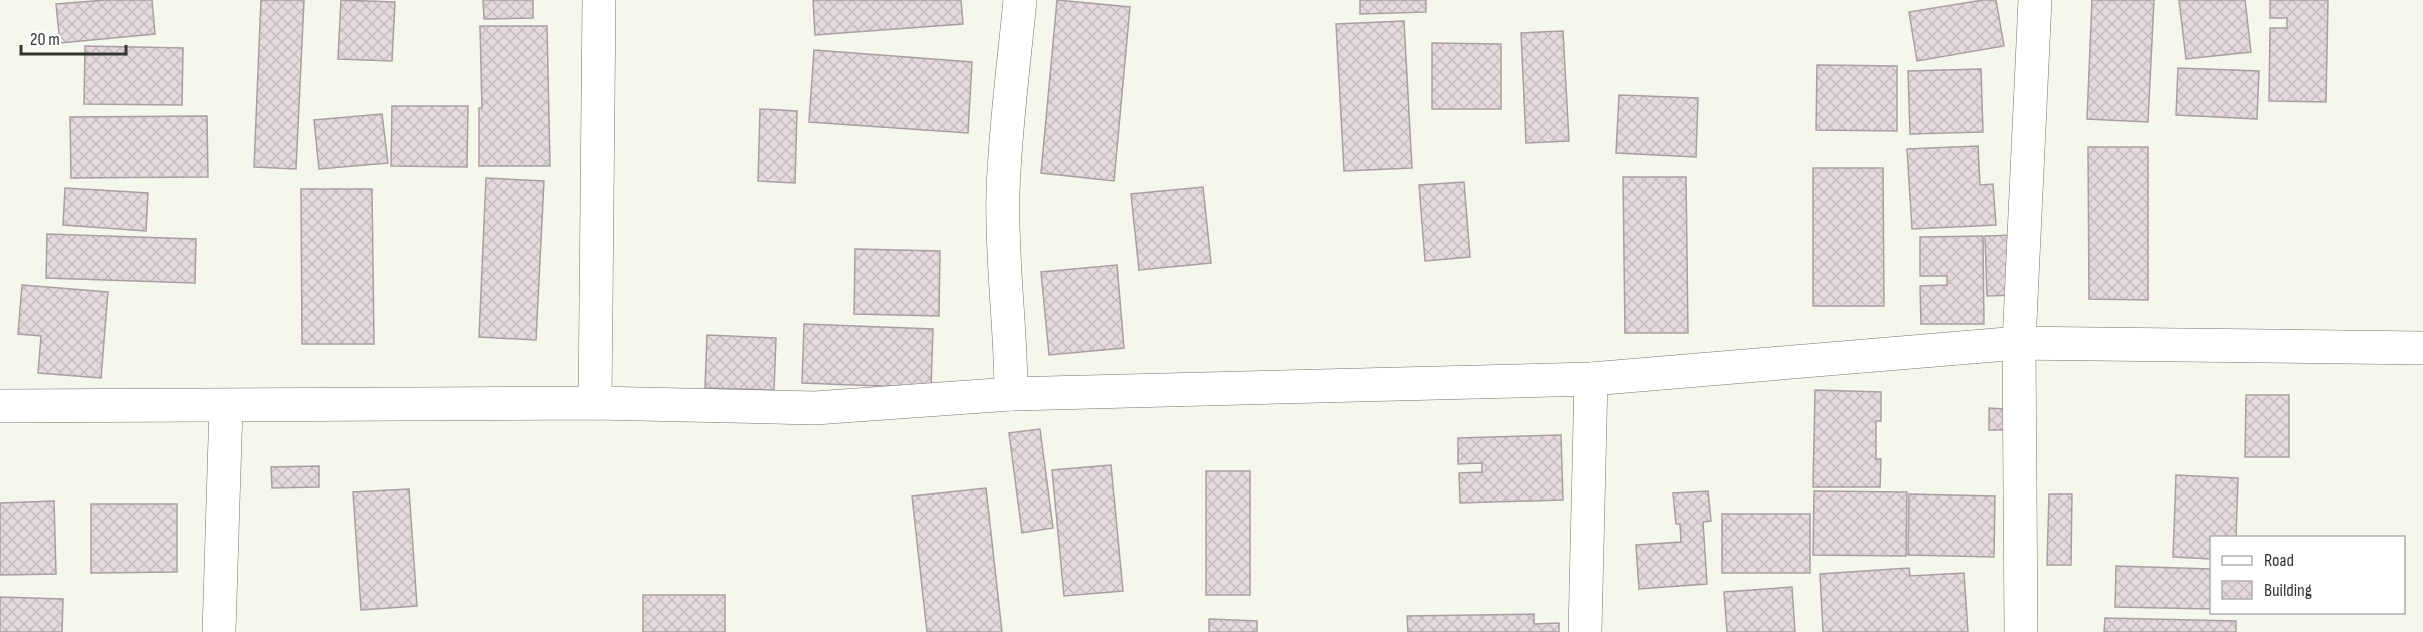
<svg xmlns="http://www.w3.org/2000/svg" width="2423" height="632" viewBox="0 0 2423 632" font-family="'Sofia Sans Condensed',sans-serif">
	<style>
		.building { fill: url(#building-cross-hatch); stroke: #aa9ea3; stroke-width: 1.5 }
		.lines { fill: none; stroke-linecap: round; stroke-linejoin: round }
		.street-casing { stroke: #73776d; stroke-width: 34 }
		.street { stroke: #fff; stroke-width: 33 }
	</style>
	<defs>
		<pattern id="building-cross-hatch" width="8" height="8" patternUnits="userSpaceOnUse" patternTransform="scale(1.5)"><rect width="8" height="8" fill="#e5d9de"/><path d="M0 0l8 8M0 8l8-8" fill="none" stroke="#c5bbbf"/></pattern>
	</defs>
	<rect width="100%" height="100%" fill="#f3f7ec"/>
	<!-- building -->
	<g class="building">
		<polygon points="105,0 152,0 155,34 60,43 56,4"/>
		<polygon points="261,0 304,0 296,169 254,167"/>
		<polygon points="341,0 395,2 392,61 338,59"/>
		<polygon points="483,0 533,0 533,18 484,19"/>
		<polygon points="813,0 961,0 963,24 815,35"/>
		<polygon points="1057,0 1130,7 1114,181 1041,173"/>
		<polygon points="1360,0 1426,0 1426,12 1360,14"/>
		<polygon points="1983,0 1996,0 2004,46 1917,61 1909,12"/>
		<polygon points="2092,0 2154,0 2148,122 2087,119"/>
		<polygon points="2179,0 2245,0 2251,52 2186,59"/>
		<polygon points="2270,0 2328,0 2326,102 2269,101 2270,28 2287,28 2287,18 2270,18"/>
		<polygon points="1404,21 1412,168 1344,171 1336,24"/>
		<polygon points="480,26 547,26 550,166 479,166 479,108 482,108"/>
		<polygon points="1563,31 1569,141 1526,143 1521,33"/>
		<polygon points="1432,43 1501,44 1501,109 1432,109"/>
		<polygon points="85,46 183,48 182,105 84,104"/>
		<polygon points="814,50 972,62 968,133 809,122"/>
		<polygon points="1817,65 1897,66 1897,131 1816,130"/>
		<polygon points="2178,68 2259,71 2257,119 2176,115"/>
		<polygon points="1981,69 1983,132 1910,134 1908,71"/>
		<polygon points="1619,95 1698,98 1696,157 1616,153"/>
		<polygon points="392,106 468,106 467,167 391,166"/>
		<polygon points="760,109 797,111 795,183 758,181"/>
		<polygon points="382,114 388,163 319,169 314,120"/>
		<polygon points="207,116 208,177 71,178 70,117"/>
		<polygon points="1978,146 1980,185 1993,184 1996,225 1912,229 1907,149"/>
		<polygon points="2088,147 2148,147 2148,300 2089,299"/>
		<polygon points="1813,168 1883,168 1884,306 1813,306"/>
		<polygon points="1623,177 1686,177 1688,333 1625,333"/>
		<polygon points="486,178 544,181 536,340 479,337"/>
		<polygon points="1464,182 1470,257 1425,261 1419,185"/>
		<polygon points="1203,187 1211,263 1139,270 1131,194"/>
		<polygon points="65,188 148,193 146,231 63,225"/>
		<polygon points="301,189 372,189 374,344 302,344"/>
		<polygon points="47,234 196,239 195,283 46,278"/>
		<polygon points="2015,235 2016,295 1987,296 1985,236"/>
		<polygon points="1983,236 1984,324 1921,324 1920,286 1947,285 1947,276 1920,276 1920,237"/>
		<polygon points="855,249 940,251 939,316 854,314"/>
		<polygon points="1117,265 1124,348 1049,355 1041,272"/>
		<polygon points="22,285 108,292 101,378 38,373 41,336 18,334"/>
		<polygon points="804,324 933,329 931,388 802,383"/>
		<polygon points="707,335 776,338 774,390 705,388"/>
		<polygon points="1815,390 1881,392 1881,421 1876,421 1876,459 1881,459 1880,487 1813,487"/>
		<polygon points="2246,395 2289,395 2289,457 2245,457"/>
		<polygon points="1989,408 2005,409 2005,430 1989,430"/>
		<polygon points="1040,429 1053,528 1022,533 1009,433"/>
		<polygon points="1561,435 1563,500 1460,503 1459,473 1482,472 1482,463 1458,464 1458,438"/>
		<polygon points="1111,465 1123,591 1064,596 1052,470"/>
		<polygon points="319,466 319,487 272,488 271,467"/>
		<rect x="1206" y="471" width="44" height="124"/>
		<polygon points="2176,475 2238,478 2236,538 2212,538 2212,559 2173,557"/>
		<polygon points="986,488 1002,632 927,632 912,496"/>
		<polygon points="409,489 417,606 361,610 353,492"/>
		<polygon points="1708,491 1711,521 1703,522 1707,584 1639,589 1636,545 1681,542 1680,524 1676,524 1673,493"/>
		<polygon points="1814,491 1907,492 1906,556 1813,555"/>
		<polygon points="1909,494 1995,496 1994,557 1908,555"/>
		<polygon points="2049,494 2072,494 2071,565 2047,565"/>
		<polygon points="54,501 56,574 0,575 0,503"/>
		<polygon points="91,504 177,504 177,572 91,573"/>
		<rect x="1722" y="514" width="88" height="59"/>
		<polygon points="2116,566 2212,569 2212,609 2115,607"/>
		<polygon points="1909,568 1910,576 1964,573 1968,632 1823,632 1820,574"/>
		<polygon points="1792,587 1795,632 1727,632 1724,592"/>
		<rect x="643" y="595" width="82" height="37"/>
		<polygon points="0,597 63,599 62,632 0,632"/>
		<polygon points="1534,614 1534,624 1559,623 1559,632 1408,632 1407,616"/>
		<polygon points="2105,618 2236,621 2236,632 2104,632"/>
		<polygon points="1209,619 1257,621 1257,632 1209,632"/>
	</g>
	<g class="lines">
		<!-- street casing -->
		<g class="street-casing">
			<g id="street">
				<path d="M1011,394C1011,327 1001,260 1003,192C1005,128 1014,64 1020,0"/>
				<polyline points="595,403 599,0"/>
				<polyline points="0,406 595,403 815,408 1011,394 1591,379 2019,343 2423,348"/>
				<polyline points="219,632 226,406"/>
				<polyline points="1585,632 1591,379"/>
				<polyline points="2021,632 2019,343 2035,0"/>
			</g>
		</g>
		<!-- street -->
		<use href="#street" class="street"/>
	</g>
	<!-- legend -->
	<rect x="2210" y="536" width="195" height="78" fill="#ffffff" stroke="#adaead" stroke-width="1.5"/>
	<rect x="2222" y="556" width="30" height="9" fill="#ffffff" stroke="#adaead" stroke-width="1.5"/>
	<text x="2264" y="566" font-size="18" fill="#333531">Road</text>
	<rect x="2222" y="581" width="30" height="18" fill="url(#building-cross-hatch)" stroke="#adaead" stroke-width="1.5"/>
	<text x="2264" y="596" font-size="18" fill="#333531">Building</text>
	<!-- scale -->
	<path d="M21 45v9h105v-9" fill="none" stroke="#333531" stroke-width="3"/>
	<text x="30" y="45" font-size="18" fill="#333531" stroke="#ffffff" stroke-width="4.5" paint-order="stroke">20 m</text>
</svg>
